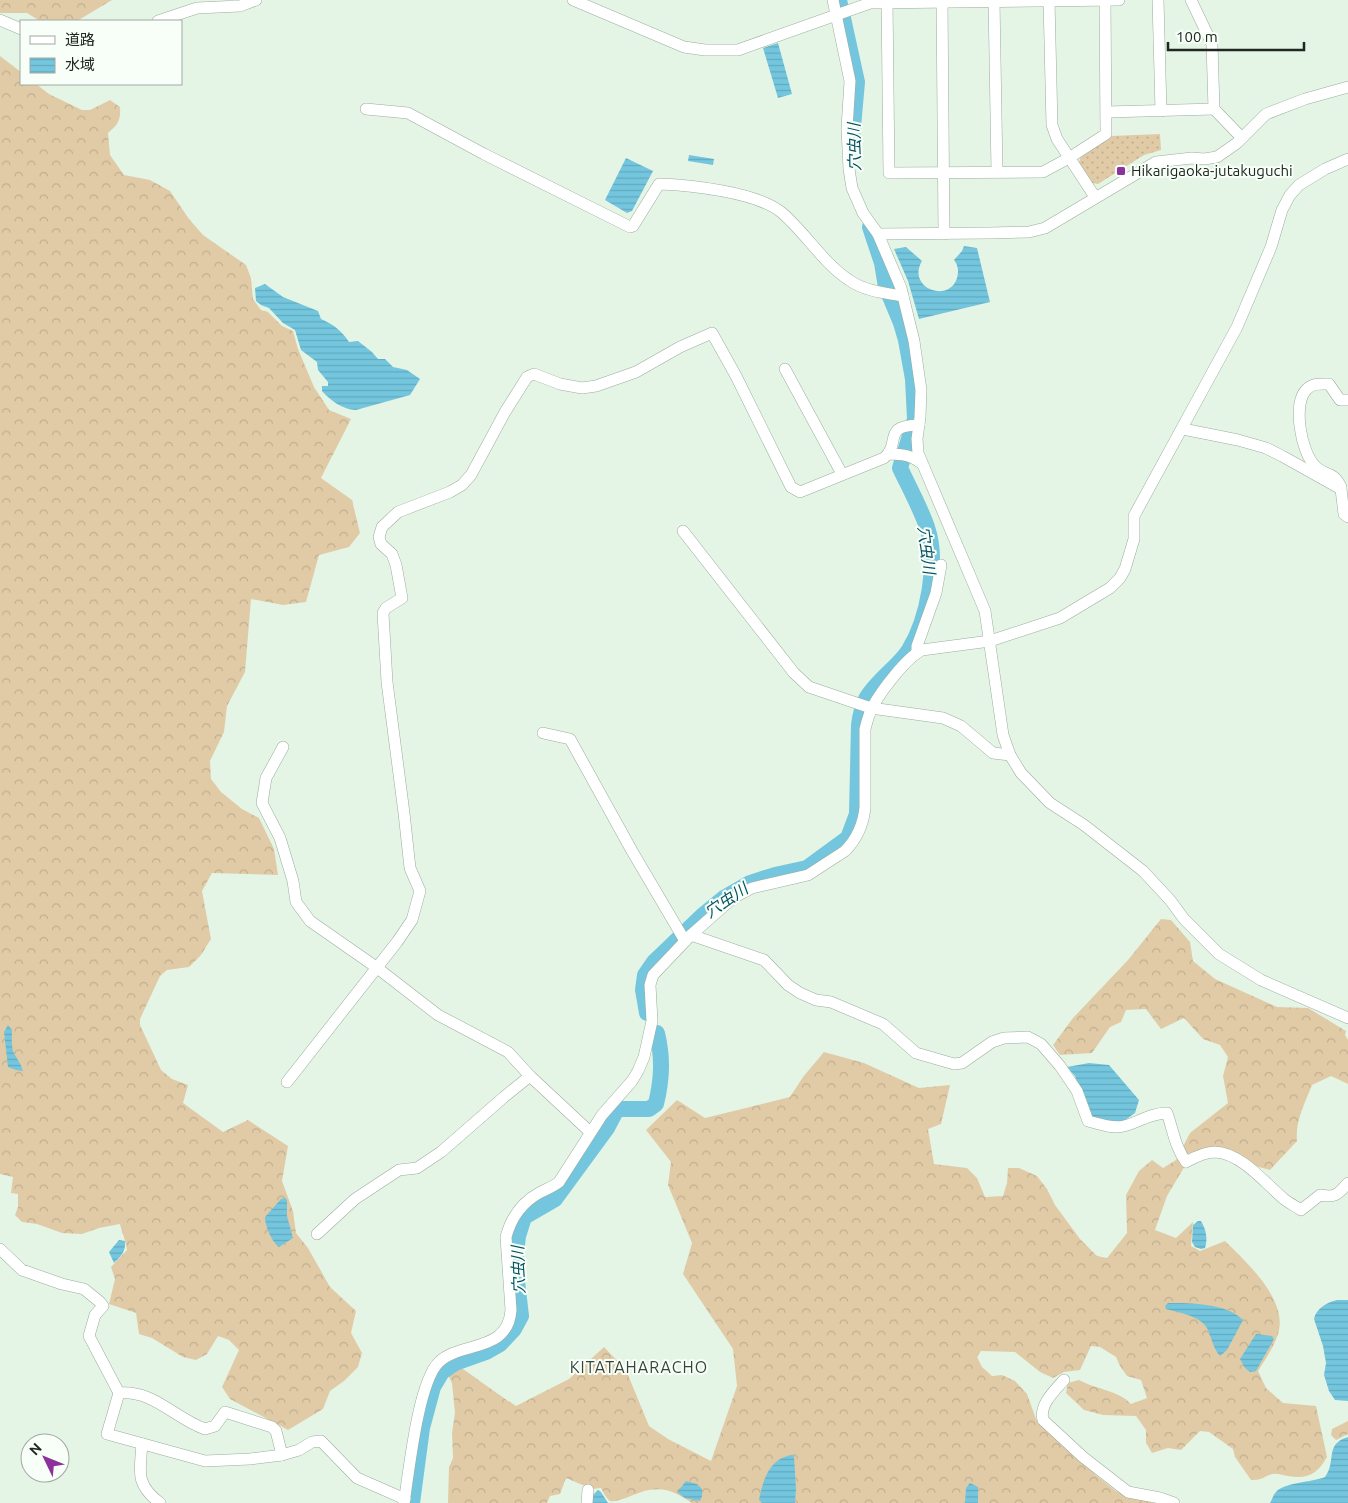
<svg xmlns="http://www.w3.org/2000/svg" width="1348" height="1503" viewBox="0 0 1348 1503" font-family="Ubuntu,'Noto Sans JP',sans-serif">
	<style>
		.forest { fill: url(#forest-crowns) }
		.park { fill: url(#park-dots) }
		.water { fill: url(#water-rules) }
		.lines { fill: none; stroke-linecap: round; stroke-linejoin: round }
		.river { stroke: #73c6de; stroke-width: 16 }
		.minor-casing { stroke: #9cac9e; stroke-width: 12 }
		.minor { stroke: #fff; stroke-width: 11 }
		.poi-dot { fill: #8d329d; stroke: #f8fff9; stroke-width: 2 }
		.labels { text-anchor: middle; stroke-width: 4; stroke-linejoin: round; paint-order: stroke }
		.poi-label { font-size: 15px; fill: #202721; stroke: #f8fff9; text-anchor: start }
		.water-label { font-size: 16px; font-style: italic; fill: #065162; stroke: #f8fff9 }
		.neighbourhood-label { font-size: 16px; letter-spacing: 1px; fill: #374539; stroke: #f8fff9 }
	</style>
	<defs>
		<pattern id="forest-crowns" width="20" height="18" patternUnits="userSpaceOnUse" patternTransform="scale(1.25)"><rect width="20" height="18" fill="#e1cba7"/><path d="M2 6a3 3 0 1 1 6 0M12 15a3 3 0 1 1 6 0" fill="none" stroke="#c1ae8f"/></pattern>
		<pattern id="park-dots" width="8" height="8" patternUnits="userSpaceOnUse" patternTransform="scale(1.25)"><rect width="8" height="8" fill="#e1cba7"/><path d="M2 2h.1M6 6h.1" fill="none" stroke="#c1ae8f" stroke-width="1.8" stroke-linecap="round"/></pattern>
		<pattern id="water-rules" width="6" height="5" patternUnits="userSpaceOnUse" patternTransform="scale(1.25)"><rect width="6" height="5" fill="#73c6de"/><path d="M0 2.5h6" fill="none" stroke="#63aabe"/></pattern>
	</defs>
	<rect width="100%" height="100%" fill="#e4f5e6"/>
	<!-- forest -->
	<g class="forest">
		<polygon points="0,0 112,0 77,21 40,21 27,13 0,13"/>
		<path d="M0,56L21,72V84H36L49,94L82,110H90L110,100L120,107C121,120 118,125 108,133L110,155L124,175L150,180L170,191L189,219L203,235L246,265L251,278L253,299L261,310L268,312L282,326L293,331L298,349L314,387L329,410L351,419L321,478L352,500L360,533L349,547L319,555L306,602L283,605L251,599L245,672L227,706L224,732L210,761L211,779L221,792L242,809L259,818L274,849L278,875L212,873L202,891L211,939L201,955L189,967L167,970L160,976L140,1019V1025L161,1070L172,1079L188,1085L183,1103L223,1132L248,1120L288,1146L282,1181L293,1211L296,1233L308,1248L330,1287L356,1311L351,1333L362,1353L358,1367L344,1381L330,1391L323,1409L288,1430L230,1399L222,1387L239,1350L229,1340L218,1336L207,1354L196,1360L183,1357L152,1338L139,1334L136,1313L109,1304L115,1279L111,1267L127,1250C126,1241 122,1233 120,1224L99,1228L82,1234L62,1233L37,1224L22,1222L15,1215L18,1207V1194L11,1193L13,1177L0,1174Z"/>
		<path d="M1161,919L1171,920L1190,942L1193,961L1215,979L1277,1007L1308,1008L1346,1031L1345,1035L1348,1040V1084L1331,1076L1312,1085C1305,1103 1295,1121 1297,1141L1270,1170L1248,1164L1236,1153L1192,1154L1167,1196L1155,1230L1176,1238L1193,1222L1191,1246L1200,1251L1225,1241C1246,1262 1289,1300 1278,1334C1274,1347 1265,1360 1258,1371L1266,1388L1283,1403L1316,1406L1327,1457C1318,1473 1308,1480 1288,1476C1284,1476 1277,1473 1273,1474C1263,1476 1265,1480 1251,1480L1235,1457L1233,1449L1209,1432L1200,1431L1181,1450L1168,1448L1152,1453L1146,1443V1430L1136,1416L1103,1415L1084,1410L1066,1393L1068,1383L1079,1380C1095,1389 1120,1391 1131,1404L1147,1398L1141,1380L1127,1376L1120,1366L1116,1357L1100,1347L1091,1346L1080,1370L1064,1372L1053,1378L1040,1372L1015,1352L981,1351L977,1357L982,1367L992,1376L1002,1375L1015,1381L1027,1394L1036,1419L1048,1432L1097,1476L1116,1491L1135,1499L1156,1503H692C678,1494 667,1487 649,1490C639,1491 619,1503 610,1501C606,1498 603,1492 601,1488L592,1489L566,1478L560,1494L550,1496L547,1503H448L449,1467L453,1458L452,1433L455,1413L452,1383L449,1377L453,1370L460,1367C479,1380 497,1394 516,1406L569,1379L604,1347L626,1370L649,1426L668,1439L711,1461L737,1386L733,1349L683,1274L692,1243L668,1185L671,1162L646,1130L677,1100L705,1118L790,1097L803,1077L824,1052L864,1063L919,1088L950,1085L941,1124L928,1129L934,1164L967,1168L977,1178L985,1197L1003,1196L1007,1183L1008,1168H1019L1037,1176L1047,1189L1055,1205L1080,1239L1097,1256L1107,1258L1127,1233L1126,1195L1139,1171L1152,1160L1163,1168L1176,1160L1190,1133L1228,1103L1223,1076L1228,1057L1220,1045L1203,1039L1184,1018L1161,1029L1146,1009L1126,1010L1121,1022L1110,1027L1092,1053L1060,1055L1053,1045L1073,1018L1128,960Z"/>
		<polygon points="1348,1421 1348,1434 1336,1440 1331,1435 1332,1429"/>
	</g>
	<!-- park -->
	<polygon class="park" points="1160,134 1161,150 1144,155 1098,184 1092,183 1079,162 1081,156 1111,136"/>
	<!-- water -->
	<g class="water">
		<polygon points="778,43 792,94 778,98 763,48"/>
		<polygon points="689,155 714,159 713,165 688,161"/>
		<polygon points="626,158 653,171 632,211 627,213 605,200"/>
		<path d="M964,246L977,248L990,302L919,319L908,281L894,249L906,247L922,261C906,288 949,304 957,278C959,271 958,265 954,260L962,251Z"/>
		<path d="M265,284L283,297L318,311L321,319C333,324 342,331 349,342L358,341L372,352L378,359H385L393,367L407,370L420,379L410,395L356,410C343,410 330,400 322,391V386H328V382L318,370L317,362L301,350L295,330L283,323L269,308L261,305L256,301L255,288Z"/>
		<path d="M8,1025L12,1030C12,1037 11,1044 13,1051C16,1058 21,1063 23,1071L16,1070L8,1067L4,1032Z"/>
		<polygon points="1089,1063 1109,1065 1139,1100 1135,1113 1121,1123 1091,1119 1075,1076 1067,1067"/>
		<path d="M285,1198L287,1200V1216L293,1238L279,1247C272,1242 265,1226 265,1217L281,1199Z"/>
		<path d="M1198,1221H1201C1206,1230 1208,1238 1205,1248L1201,1249L1195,1247L1192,1242L1193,1225Z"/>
		<path d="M119,1240L125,1241C126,1252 121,1256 114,1263L109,1252Z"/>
		<path d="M1337,1300H1348V1401L1335,1400L1329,1391L1324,1375L1326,1363L1323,1346L1314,1319C1316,1308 1328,1302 1337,1300Z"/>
		<path d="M1168,1303C1190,1303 1227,1303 1243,1320L1227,1350L1220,1356C1213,1348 1212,1339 1208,1330C1202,1316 1180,1313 1166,1309L1165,1306Z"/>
		<polygon points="1256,1334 1272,1336 1274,1339 1256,1371 1250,1372 1245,1368 1240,1359"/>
		<path d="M1348,1437V1503H1270C1272,1500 1273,1495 1276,1492C1283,1483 1312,1482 1325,1477C1337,1461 1324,1444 1348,1437Z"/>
		<path d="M791,1455L794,1456L796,1489L795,1503H762L759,1500C763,1480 769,1459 791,1455Z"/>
		<polygon points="686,1481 697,1484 702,1489 702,1496 700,1501 685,1498 678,1493 678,1491"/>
		<polygon points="970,1483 978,1487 978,1503 965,1503 966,1488"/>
		<polygon points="598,1490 601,1492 608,1503 591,1503 593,1495"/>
	</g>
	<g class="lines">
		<!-- river -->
		<g class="river">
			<polyline points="839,0 857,82 852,138"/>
			<path d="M647,1013L643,990L645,975L654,962L702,916L724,898L750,883L775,875L807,868L848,838L857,814L859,725C860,717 862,707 866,699C876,681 898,667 909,650C928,619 939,562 927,527C920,507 909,487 900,468L915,419L913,379L906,340L901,323L886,287L882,263L870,227"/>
			<path d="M412,1503L422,1428L433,1387L442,1372L455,1363L486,1352L500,1344L514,1329L521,1316L515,1264L518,1236L524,1217L555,1199L607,1128L617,1109H649L656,1104C662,1079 663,1058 657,1033"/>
		</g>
		<!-- minor casing -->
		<g class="minor-casing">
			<g id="minor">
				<polyline points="573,0 684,47 705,50 738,50 870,3 1119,0"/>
				<polyline points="833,0 850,81 847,128 849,169 852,188 863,213 878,234 901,288 914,341 921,390 920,417 917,439 918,453 985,611 1003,735 1010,755 1021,773 1050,803 1084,825 1143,871 1170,900 1184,919 1219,954 1261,980 1348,1018"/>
				<polyline points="887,0 889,173 1043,172 1069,158 1106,134 1105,0"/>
				<polyline points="942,0 944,234"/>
				<polyline points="994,0 997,172"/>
				<polyline points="1049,0 1052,125 1057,139 1095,197"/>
				<polyline points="1158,0 1161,111"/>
				<polyline points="1191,0 1212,44 1214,109 1242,138"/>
				<polyline points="0,20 21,29"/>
				<polyline points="158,21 197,8 240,6 256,0"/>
				<path d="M366,109L408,113L484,154L630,227L633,226L659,184C690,185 756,192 781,212C805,232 822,262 849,280C864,291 885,293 903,296"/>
				<polyline points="1107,112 1214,109"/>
				<polyline points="878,234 990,233 1029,232 1045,228 1156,162 1192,158 1204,159 1217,157 1237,143 1266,114 1305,99 1348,87"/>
				<polyline points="785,369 842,474"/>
				<polyline points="1183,429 1238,440 1266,448 1282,456 1341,489 1344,514 1348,517"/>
				<path d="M889,454C904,455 909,454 921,463"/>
				<path d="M1341,487C1332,469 1325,477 1315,466C1301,452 1292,403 1307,389C1313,383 1321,384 1329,384L1340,400H1348"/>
				<polyline points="683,531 794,673 809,687 871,708 943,718 961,726 993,753 1010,755"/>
				<polyline points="917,653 917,646 936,593 941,565"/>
				<polyline points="543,733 570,739 632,851 685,941"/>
				<polyline points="283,747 266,778 262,803 280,838 293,881 296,902 310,921 376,967 438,1015 508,1052 530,1076 590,1132"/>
				<path d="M691,935L764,960L788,985L800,993L816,1000L831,1002L883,1024L916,1053L954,1064L962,1063L992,1042L1004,1038L1028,1037L1041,1044L1060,1066L1077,1091L1088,1121C1099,1124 1113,1129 1124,1126C1139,1122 1151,1113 1167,1113C1173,1130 1175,1147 1186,1162C1195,1157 1205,1152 1215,1152C1241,1153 1265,1183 1284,1199C1289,1203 1295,1206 1301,1210L1320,1195C1336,1198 1338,1194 1348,1183"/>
				<path d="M287,1082L397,942L412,920L420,891L410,868L404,813L387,682L383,613L386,608L402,598L396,565L392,554L381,544L379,537L382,527L398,512L450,492L462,485L471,475L505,412L527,377L534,374L560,384L582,388L596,386L636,372L680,347L712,333L736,376L791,487L800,492L884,458C902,442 881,426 919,425"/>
				<polyline points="317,1234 355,1199 399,1170 417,1168 441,1152 504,1097 530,1076"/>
				<polyline points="0,1249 22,1270 62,1284 84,1289 100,1302 103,1306 95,1315 89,1336 119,1393 107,1434 205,1461 250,1459 282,1455 299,1450 312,1442 321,1441 357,1478 405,1499"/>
				<path d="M1064,1380C1054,1391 1039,1405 1043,1420L1083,1457L1128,1492L1160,1498L1174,1503"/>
				<path d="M119,1393C154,1390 174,1418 205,1429L215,1426L225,1412L272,1427L276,1431L282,1455"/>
				<path d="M142,1444C140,1472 135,1484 160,1503"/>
				<path d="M404,1503C409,1472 418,1382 439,1362C461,1341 508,1353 511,1310L506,1237C511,1218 521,1203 539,1193C546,1189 553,1187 559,1182L602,1115L632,1081L638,1071L644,1057L652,1021L650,985L653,975L691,935L733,898L752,888L808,875L845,851C857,839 863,825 865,808V729C867,721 869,713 873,706C882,690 906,658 922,650L990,641L1060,618L1110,588L1120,578L1125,569L1134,539V516L1237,327L1271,247L1282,210L1290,195L1299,185L1325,169L1348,159"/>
				<polyline points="587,1503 588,1490"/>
			</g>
		</g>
		<!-- minor -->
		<use href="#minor" class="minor"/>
	</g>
	<!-- markers -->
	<rect class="poi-dot" x="1116" y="166" width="10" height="10" rx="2.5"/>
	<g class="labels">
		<!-- poi labels -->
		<g class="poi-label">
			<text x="1131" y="176">Hikarigaoka-jutakuguchi</text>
		</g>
		<!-- water labels -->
		<g class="water-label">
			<text transform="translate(854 147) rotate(-91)" y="6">穴虫川</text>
			<text transform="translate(927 550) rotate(83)" y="6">穴虫川</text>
			<text transform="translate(726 900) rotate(-34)" y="6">穴虫川</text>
			<text transform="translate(518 1270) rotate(-92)" y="6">穴虫川</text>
		</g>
		<!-- neighbourhood labels -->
		<g class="neighbourhood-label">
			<text x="639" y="1373">KITATAHARACHO</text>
		</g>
	</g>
	<!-- legend -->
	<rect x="20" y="20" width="162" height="65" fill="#f8fff9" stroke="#a2a9a3"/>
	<rect x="30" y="36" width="25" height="8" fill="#ffffff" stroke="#a2a9a3"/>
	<text x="65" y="45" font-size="15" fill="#202721">道路</text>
	<rect x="30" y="58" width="25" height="15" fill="url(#water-rules)" stroke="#a2a9a3"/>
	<text x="65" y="70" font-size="15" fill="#202721">水域</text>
	<!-- north arrow -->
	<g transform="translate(45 1458) rotate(313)"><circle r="24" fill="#f8fff9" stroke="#a2a9a3"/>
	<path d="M0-4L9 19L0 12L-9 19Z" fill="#8d329d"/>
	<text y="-8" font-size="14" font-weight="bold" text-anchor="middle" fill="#202721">N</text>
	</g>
	<!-- scale -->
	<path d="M1168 42v8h136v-8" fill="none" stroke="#202721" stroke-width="2.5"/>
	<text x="1176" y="42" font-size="15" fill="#202721" stroke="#f8fff9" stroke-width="4" paint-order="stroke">100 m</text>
</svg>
